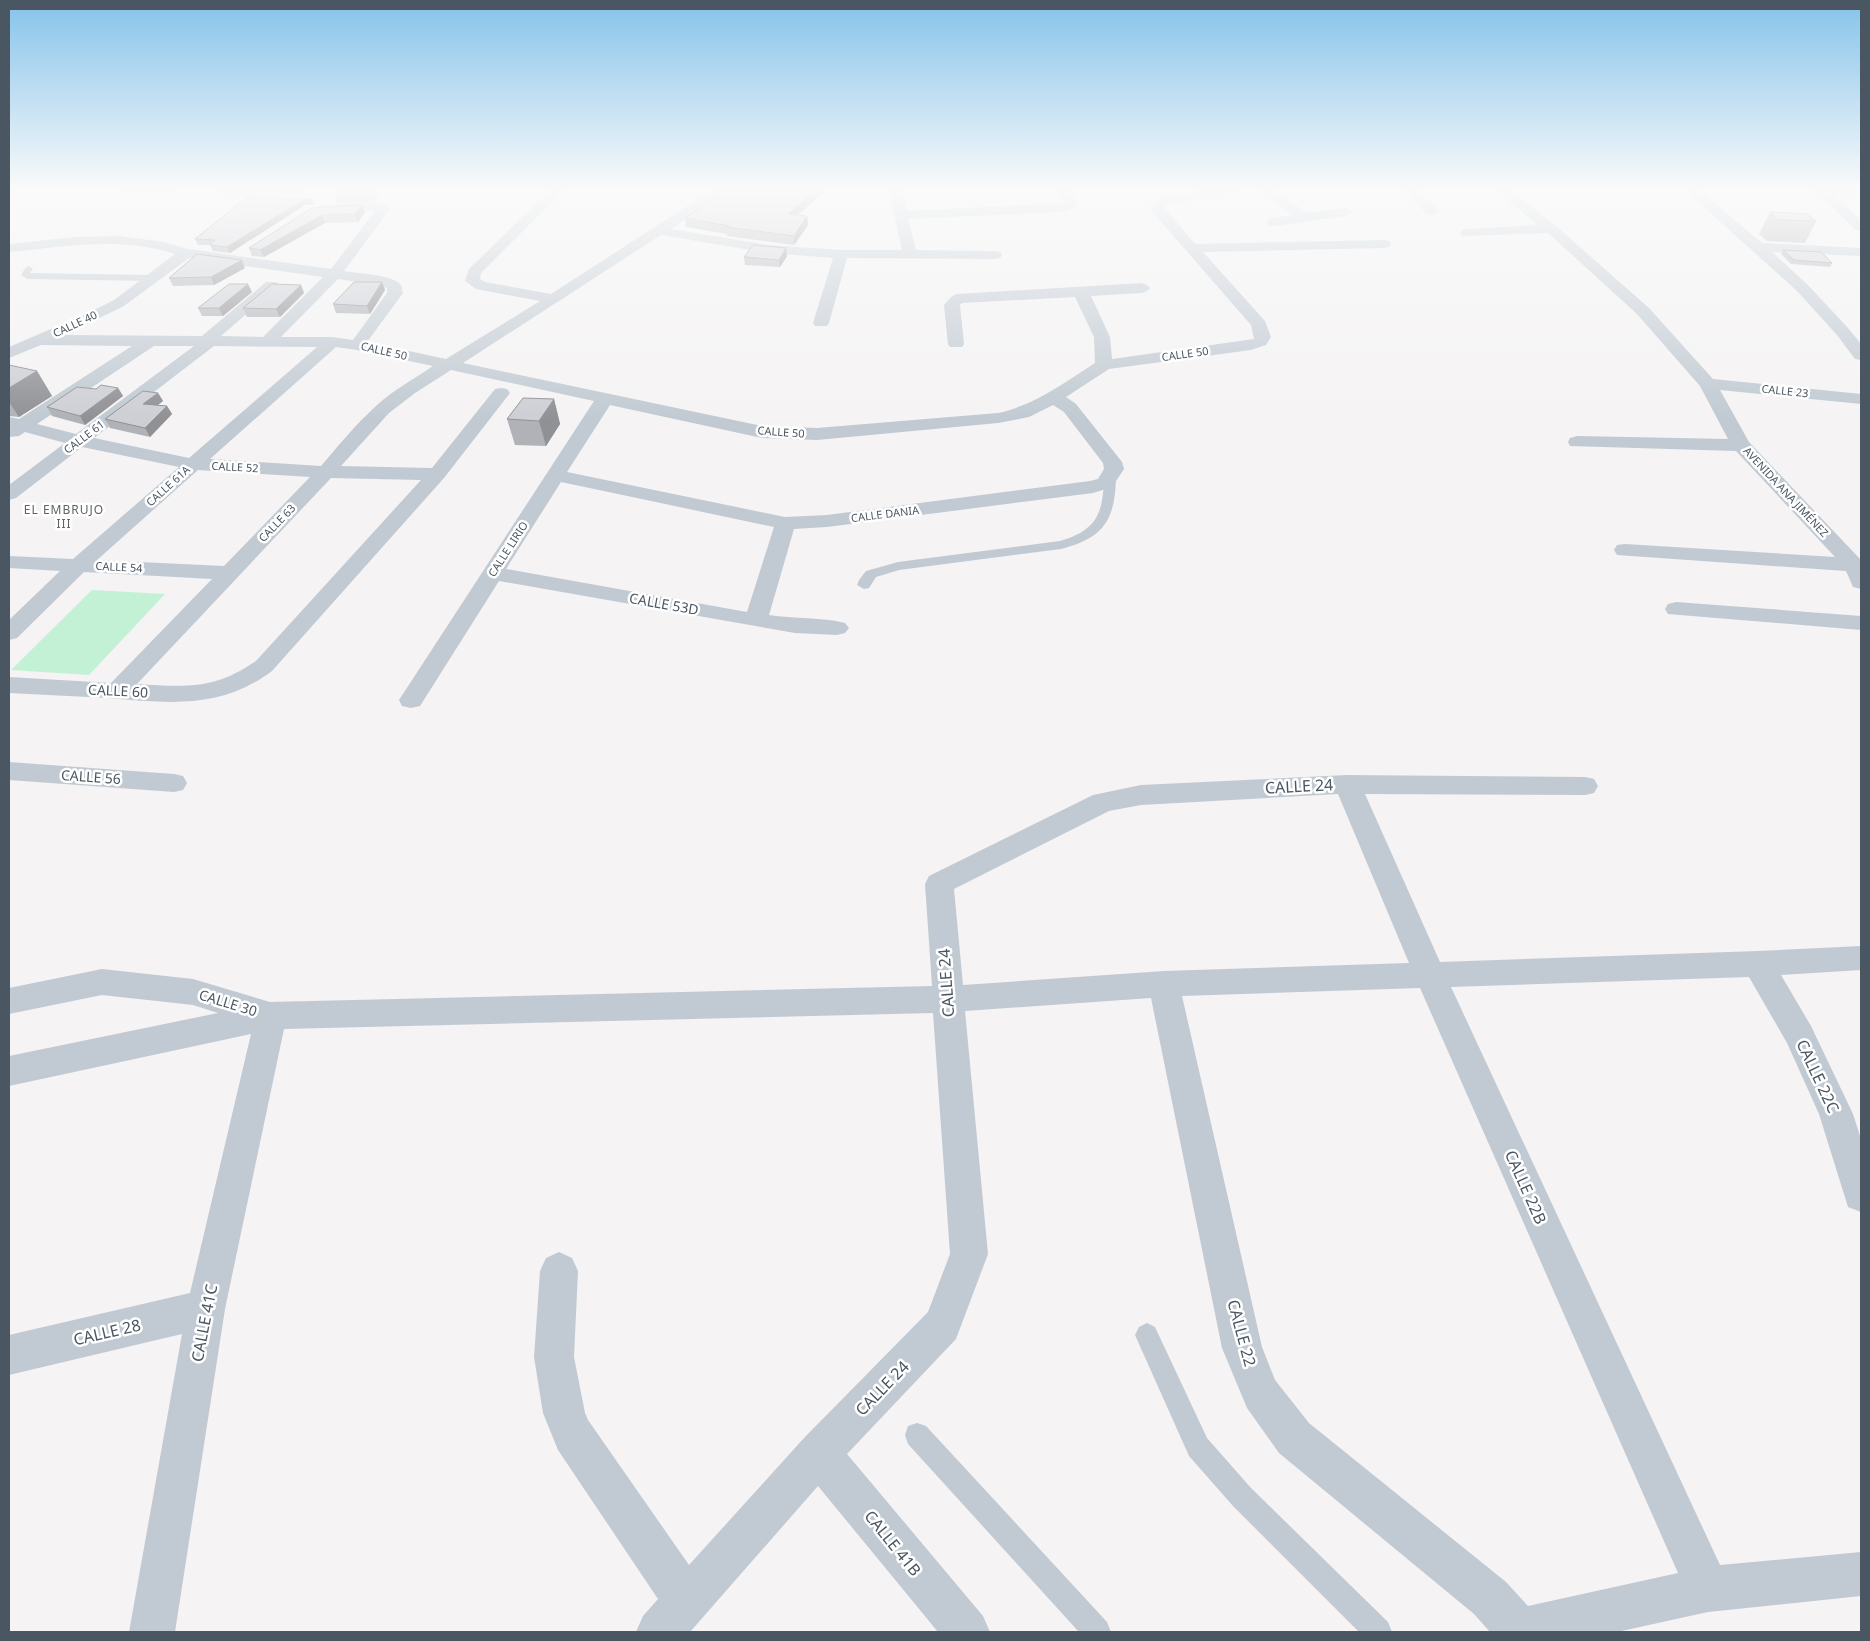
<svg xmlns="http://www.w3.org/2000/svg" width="1870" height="1641" viewBox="0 0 1870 1641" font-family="'Noto Sans',sans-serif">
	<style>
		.green { fill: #c3f1d5 }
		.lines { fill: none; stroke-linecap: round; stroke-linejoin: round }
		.lane { fill: #c1cad2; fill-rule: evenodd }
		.street { fill: #c1cad2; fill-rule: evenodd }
		.wall { fill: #b0b2b7 }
		.shaded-wall { fill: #909195 }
		.building { fill: #cdcfd5; stroke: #909195 }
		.labels { text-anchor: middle; stroke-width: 5; stroke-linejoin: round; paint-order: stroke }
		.far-street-label { font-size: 11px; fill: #4a5661; stroke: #fff }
		.far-neighbourhood-label { font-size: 12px; letter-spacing: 1px; fill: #5f6368; stroke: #fff }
		.street-label { font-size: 14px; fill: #4a5661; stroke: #fff }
		.near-street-label { font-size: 16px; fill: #4a5661; stroke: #fff }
	</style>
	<rect width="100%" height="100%" fill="#f5f3f3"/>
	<!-- green -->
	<polygon class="green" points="92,590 165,594 89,675 11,670"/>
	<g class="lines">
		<!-- lane -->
		<g class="lane">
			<polygon points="29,266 33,269 30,273 153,275 157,278 153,281 27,279 21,275 26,267"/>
			<path d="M1110,474L1116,477C1115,520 1104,538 1061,549L899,570L876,577L869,588L864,589L857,585L859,580L866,571L898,562L1060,541C1097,530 1103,514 1104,477Z"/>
			<polygon points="1147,1323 1155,1327 1207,1438 1251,1488 1388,1622 1392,1632 1359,1632 1233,1506 1189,1456 1135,1335 1139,1327"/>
			<polygon points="917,1423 926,1426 1107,1622 1111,1632 1079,1632 908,1444 905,1435 908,1426"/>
		</g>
		<!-- street -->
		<g class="street">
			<path d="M213,190H307L301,194C283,195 224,201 213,190Z"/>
			<path d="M550,190H564L481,273L480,279L485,282L551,294L712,190H727L671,229L769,245L841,250H902L889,190H902L906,211L1063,203L1055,190H1068L1078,202L1073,209L1060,212L908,219L916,250L995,251L1000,252L1002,255L1000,258L995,259L847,258L829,323L827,326H815L813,323L833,258L769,253L661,235L463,363L762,426L817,428L998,413C1035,405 1064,383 1095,363L1094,337L1075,297L962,303L960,305L964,344L962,347H950L948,344L944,305L952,296L957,294L1142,283L1147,285L1150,288L1147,291L1142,293L1091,296L1110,337L1112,359L1254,339L1251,325L1150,209C1161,188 1218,190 1239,190L1233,194L1172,203L1164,207L1195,244L1384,240L1389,241L1391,244L1389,247L1384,248L1203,252L1265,321L1271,337L1266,345L1251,350L1109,369L1066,397L1076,404L1122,462L1124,469L1112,487L1093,493L827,527L794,529L769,615C794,619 822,617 845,623L849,628L845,633L837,635L795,633L499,581L420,706L411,708L402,706L399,700L594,401L451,370L415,393L389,413L341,466L432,468L495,389L501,388L507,389L510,393L444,478L272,671C220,710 169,703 108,698C75,696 42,695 9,693V677L111,683L212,579L84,572L17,638L9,640V620L60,571L9,568V556L73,559L179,467L82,447L16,498L9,500V485L65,443L25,432L19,436L9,437V417L19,419L132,346L41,345L9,358V347L86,314L114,300L175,254C121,236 64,247 9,252V244L75,237L120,236L164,242L188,249L331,269L375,211L325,212L320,211L318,208L320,205L371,202L388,206L390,209L344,271C356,273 395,275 401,285C402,287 402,291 403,293L367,342L446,359L540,301L476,289L465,281L469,269ZM189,258L323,277L263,337L221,336L276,288L279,285L276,282H266L202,336L64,335L124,306ZM338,279L378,285L387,288V293L353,340L332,337H281ZM154,346H194L76,434L37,424ZM214,346L317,347L189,458L94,438ZM336,347L357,350L433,366C414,379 393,390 376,406C356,424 339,445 321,466L210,459ZM610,405L762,438L817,440L998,423L1029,417L1053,405L1064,412L1103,463L1104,469L1098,479L1090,481L827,515L785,517L567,472ZM198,470L310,477L224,566L97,560ZM331,478L421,480L256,661C214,690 186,687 137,684ZM561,482L774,527L747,612L506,569Z"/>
			<polygon points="1259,190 1274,190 1307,213 1346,208 1353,212 1346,216 1274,226 1269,225 1267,222 1269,219 1292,215"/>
			<polygon points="1404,190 1418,190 1439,211 1432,215 1427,214"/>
			<polygon points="1495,190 1510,190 1556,226 1649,308 1713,379 1861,394 1861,404 1720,390 1749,442 1861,560 1861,589 1853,587 1846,571 1617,555 1614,550 1617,545 1625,544 1835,557 1736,451 1570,446 1568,442 1570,438 1577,436 1728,439 1700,386 1637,314 1548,233 1462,236 1460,233 1462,230 1467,229 1538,225"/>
			<polygon points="1685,190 1699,190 1762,243 1861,248 1861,256 1772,252 1808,285 1848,328 1861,344 1861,360 1855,359 1837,335 1797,291"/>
			<polygon points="1812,190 1861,190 1861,196 1834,195 1861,220 1861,231 1856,230 1819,194"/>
			<polygon points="1676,602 1861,616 1861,630 1668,614 1665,609 1668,604"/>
			<polygon points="9,762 174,774 183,776 187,783 183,790 174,792 9,780"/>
			<path d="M1347,775L1585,777L1594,779L1598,786L1594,793L1585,795L1365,794L1440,962L1758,951L1861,946V970L1781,975L1811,1026L1853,1114L1861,1139V1212L1848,1207L1819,1114L1787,1043L1749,977L1451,987L1720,1565L1861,1552V1596L1708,1612L1617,1632H1490L1474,1614L1279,1453L1247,1408L1222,1348L1151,998L965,1011L988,1254L956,1339L847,1454L983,1616L990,1632H938L818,1486L690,1632H636L643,1616L658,1599L558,1450L543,1413L534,1357L540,1271L546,1258L559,1252L572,1258L578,1271L574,1357L585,1413L588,1420L689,1565L804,1438L928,1312L950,1254L933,1013L284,1029L225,1309L175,1632H129L182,1334L9,1375V1335L190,1293L251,1034L9,1086V1056L218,1013L193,1005L102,995L9,1014V988L102,969L193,979L270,1002L932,986L925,884L929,876L1093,795L1141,785ZM1338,794L1409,963L1164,971L963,985L954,889L1109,811L1141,805ZM1420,988L1678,1573L1528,1606L1506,1582L1309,1423L1275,1380L1262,1347L1182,996Z"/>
		</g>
	</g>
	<!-- wall -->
	<g class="wall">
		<polygon points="124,190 176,190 170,194 125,192"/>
		<polygon points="339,190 376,190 378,194 373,201 337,203 335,195"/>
		<polygon points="729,190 823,190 823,193 798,215 807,216 808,225 794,245 727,236 727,234 686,227 685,218"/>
		<polygon points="246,198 314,204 305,205 230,253 213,251 210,245 198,245 195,239"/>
		<polygon points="312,208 365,212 358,222 325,223 264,257 252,256 249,248"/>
		<polygon points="1770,212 1816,221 1805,243 1767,241 1759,234"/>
		<polygon points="1783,250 1832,263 1830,267 1791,264 1781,254"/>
		<polygon points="787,256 780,267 745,265 744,257"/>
		<polygon points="245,268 214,285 173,286 169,278"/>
		<polygon points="382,282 385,290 370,314 336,313 333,304"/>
		<polygon points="301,285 304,293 280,317 247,317 243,308"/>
		<polygon points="252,292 223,316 202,316 198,308"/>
		<polygon points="9,365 37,371 52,396 19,417 9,416"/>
		<polygon points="118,388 123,396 85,425 52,416 47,407 96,389"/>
		<polygon points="158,393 163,401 158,405 167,406 172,414 150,437 110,428 105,419"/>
		<polygon points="554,399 560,424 546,446 515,445 507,419"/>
	</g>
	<!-- shaded-wall -->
	<g class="shaded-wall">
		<polygon points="168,190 176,190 170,194"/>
		<polygon points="373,190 376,190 378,194 373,201 371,193"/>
		<polygon points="816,190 823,190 823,193 789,222 788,214"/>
		<polygon points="312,199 314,204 305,205 230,253 227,247 303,200"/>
		<polygon points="362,205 365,212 358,222 355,214"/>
		<polygon points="322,215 325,223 264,257 260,250"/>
		<polygon points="807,216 808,225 794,245 794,236"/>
		<polygon points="786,248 787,256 780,267 779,260"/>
		<polygon points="242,260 245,268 214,285 211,277"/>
		<polygon points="382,282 385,290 370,314 367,306"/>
		<polygon points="248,284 252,292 223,316 219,308"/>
		<polygon points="301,285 304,293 280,317 276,309"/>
		<polygon points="37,371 52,396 19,417 9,402 9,388"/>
		<polygon points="118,388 123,396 85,425 80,416"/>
		<polygon points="158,393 163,401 147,413 143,404"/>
		<polygon points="554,399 560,424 546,446 539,421"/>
		<polygon points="167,406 172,414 150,437 145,428"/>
	</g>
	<!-- building -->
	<g class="building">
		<polygon points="339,190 373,190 371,193 335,195"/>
		<polygon points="725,190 729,191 816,190 788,214 807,216 794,236 726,227 729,226 685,218"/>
		<polygon points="246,198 312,199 303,200 227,247 210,245 215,240 195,239"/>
		<polygon points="362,205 355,214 322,215 260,250 249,248 312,208"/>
		<polygon points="1770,212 1807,214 1816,221 1778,220"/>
		<polygon points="753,245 786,248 779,260 744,257"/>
		<polygon points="1783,250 1821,252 1832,263 1794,260"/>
		<polygon points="197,254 242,260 211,277 169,278"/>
		<polygon points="354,282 382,282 367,306 333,304"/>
		<polygon points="229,284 248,284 219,308 198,308"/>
		<polygon points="272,284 301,285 276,309 243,308"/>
		<polygon points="9,365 37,371 9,388"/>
		<polygon points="101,385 118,388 80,416 47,407 77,387 96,389"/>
		<polygon points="143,391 158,393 143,404 167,406 145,428 105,419"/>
		<polygon points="523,398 554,399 539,421 507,419"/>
	</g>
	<!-- sky -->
	<linearGradient id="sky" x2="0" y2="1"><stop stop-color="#85c3ea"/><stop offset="0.45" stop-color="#fafafa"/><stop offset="1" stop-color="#fafafa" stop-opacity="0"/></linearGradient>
	<rect width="1870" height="420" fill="url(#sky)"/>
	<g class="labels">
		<!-- far-street labels -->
		<g class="far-street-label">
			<text transform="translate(75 324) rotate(-25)" y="4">CALLE 40</text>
			<text transform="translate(384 351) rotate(13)" y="4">CALLE 50</text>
			<text transform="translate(1185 354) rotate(-8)" y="4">CALLE 50</text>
			<text transform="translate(1785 391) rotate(6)" y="4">CALLE 23</text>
			<text transform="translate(781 432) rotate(4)" y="4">CALLE 50</text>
			<text transform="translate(84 437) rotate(-37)" y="4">CALLE 61</text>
			<text transform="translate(235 467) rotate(3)" y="4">CALLE 52</text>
			<text transform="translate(168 486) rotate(-42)" y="4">CALLE 61A</text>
			<text transform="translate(1786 492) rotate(47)" y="4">AVENIDA ANA JIMÉNEZ</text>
			<text transform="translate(885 514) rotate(-7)" y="4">CALLE DANIA</text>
			<text transform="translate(277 523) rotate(-46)" y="4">CALLE 63</text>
			<text transform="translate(508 549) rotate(-57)" y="4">CALLE LIRIO</text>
			<text transform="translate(119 567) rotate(3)" y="4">CALLE 54</text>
		</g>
		<!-- far-neighbourhood labels -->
		<g class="far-neighbourhood-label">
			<text x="64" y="514">EL EMBRUJO<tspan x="64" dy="14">III</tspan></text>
		</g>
		<!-- street labels -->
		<g class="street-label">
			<text transform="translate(664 604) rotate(10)" y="5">CALLE 53D</text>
			<text transform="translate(118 691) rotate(3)" y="5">CALLE 60</text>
			<text transform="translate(91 777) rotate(4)" y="5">CALLE 56</text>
			<text transform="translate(228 1003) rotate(17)" y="5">CALLE 30</text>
		</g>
		<!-- near-street labels -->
		<g class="near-street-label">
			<text transform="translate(1299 786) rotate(-3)" y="6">CALLE 24</text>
			<text transform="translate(946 983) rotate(-94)" y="6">CALLE 24</text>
			<text transform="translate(1818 1076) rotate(65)" y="6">CALLE 22C</text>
			<text transform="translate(1526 1187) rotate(66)" y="6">CALLE 22B</text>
			<text transform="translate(204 1323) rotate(-79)" y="6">CALLE 41C</text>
			<text transform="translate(107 1332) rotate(-13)" y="6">CALLE 28</text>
			<text transform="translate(1242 1333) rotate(75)" y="6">CALLE 22</text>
			<text transform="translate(882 1388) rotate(-46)" y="6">CALLE 24</text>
			<text transform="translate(893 1543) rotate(51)" y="6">CALLE 41B</text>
		</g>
	</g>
	<!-- border -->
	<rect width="1870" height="1641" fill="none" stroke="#4a5661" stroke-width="20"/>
</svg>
